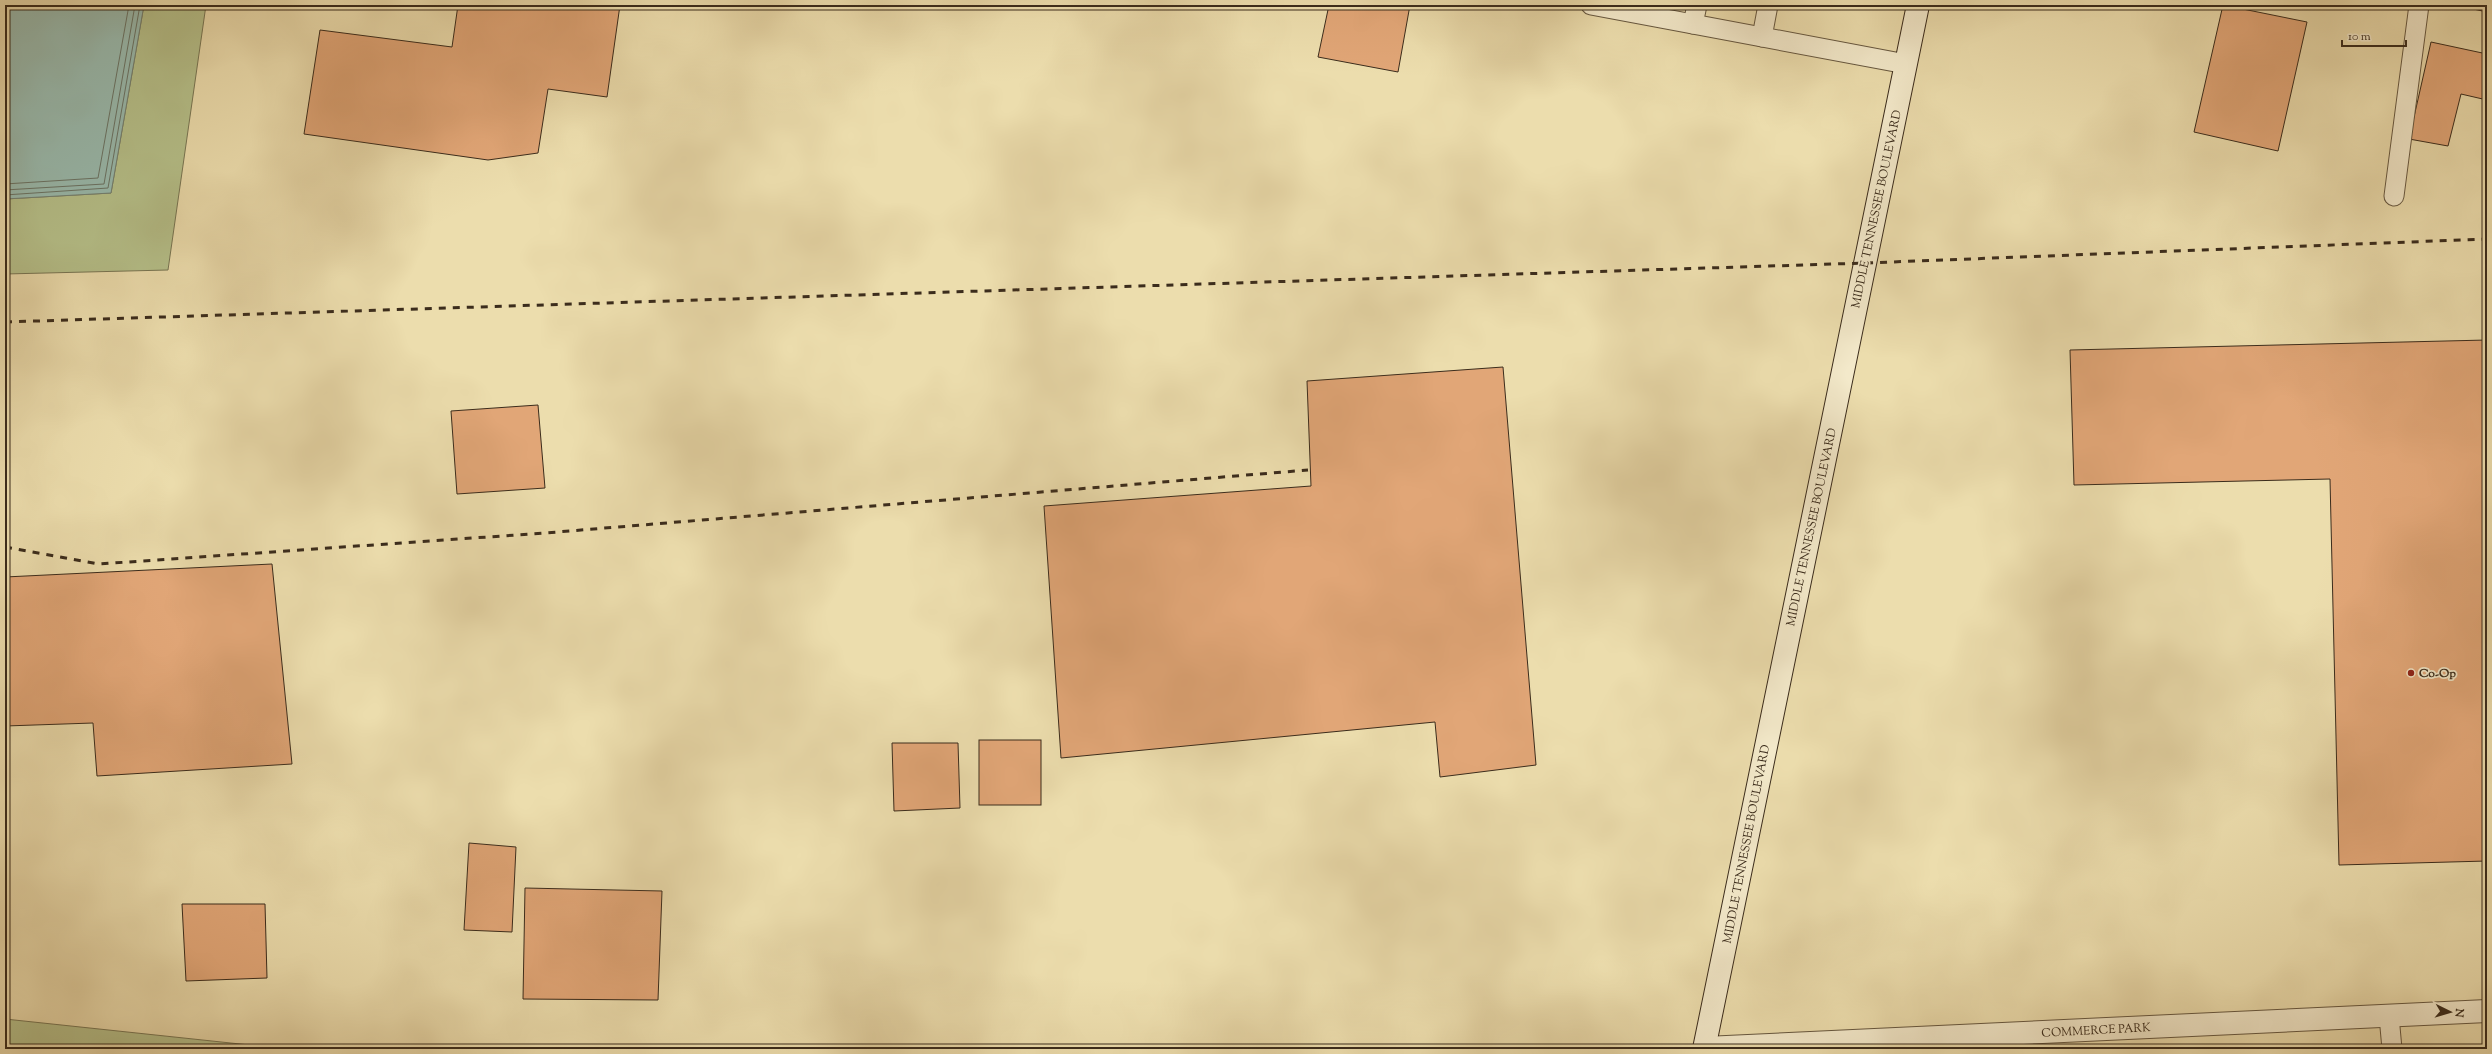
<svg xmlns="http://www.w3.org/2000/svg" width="2492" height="1054" viewBox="0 0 2492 1054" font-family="'Sorts Mill Goudy',serif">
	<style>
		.green { fill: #b6c18b; stroke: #787654 }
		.water { fill: #99bbaf; stroke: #738274 }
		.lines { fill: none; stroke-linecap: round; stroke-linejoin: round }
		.shore { stroke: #6a7466; stroke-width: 1 }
		.building { fill: #e1a677; stroke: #3b2c1c }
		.service-casing { stroke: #675840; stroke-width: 21 }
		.minor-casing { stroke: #675840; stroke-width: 24 }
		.secondary-casing { stroke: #3b2c1c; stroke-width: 24 }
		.service { stroke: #f3e9ca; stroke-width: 19 }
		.minor { stroke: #f3e9ca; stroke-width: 22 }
		.secondary { stroke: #f3e9ca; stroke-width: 22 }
		.rail { stroke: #3b2c1c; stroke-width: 3; stroke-dasharray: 7 7; stroke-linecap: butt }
		.poi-dot { fill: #8f2418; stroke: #f3e9ca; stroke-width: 1.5 }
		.labels { text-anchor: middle; stroke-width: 3.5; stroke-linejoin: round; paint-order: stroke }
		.street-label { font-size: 12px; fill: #3b2c1c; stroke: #f3e9ca }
		.poi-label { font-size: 12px; font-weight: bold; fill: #3b2c1c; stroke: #f3e9ca; text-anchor: start }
	</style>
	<rect width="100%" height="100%" fill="#ecddad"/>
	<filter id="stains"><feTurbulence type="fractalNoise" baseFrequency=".005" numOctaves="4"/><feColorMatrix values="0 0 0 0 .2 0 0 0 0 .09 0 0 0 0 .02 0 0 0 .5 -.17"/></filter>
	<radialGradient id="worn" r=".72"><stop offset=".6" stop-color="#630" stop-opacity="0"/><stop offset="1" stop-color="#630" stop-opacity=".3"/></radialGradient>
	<!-- green -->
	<g class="green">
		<polygon points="144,5 206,5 168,270 5,274 5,199 111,193"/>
		<polygon points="5,1019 287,1049 5,1049"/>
	</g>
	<!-- water -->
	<polygon class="water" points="5,5 144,5 111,193 5,199"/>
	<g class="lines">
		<!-- shore -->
		<g class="shore">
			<polyline points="5,184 98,178 129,5"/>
			<polyline points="5,190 104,184 135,5"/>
			<polyline points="5,195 108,188 140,5"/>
		</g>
	</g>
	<!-- building -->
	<g class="building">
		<polygon points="458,5 620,5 607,97 548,89 538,153 488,160 304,134 320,30 452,47"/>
		<polygon points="1329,5 1410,5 1398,72 1318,57"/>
		<polygon points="2223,5 2307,22 2278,151 2194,132"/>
		<polygon points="2455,5 2487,5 2487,12"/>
		<polygon points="2431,42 2487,54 2487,100 2461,94 2448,146 2409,139"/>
		<polygon points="2487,340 2487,861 2339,865 2330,479 2074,485 2070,350"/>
		<polygon points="1503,367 1536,765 1440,777 1435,722 1061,758 1044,506 1311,486 1307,381"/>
		<polygon points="538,405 545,488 457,494 451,411"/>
		<polygon points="272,564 292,764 97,776 93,723 5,726 5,577"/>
		<rect x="979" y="740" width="62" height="65"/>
		<polygon points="892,743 958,743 960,808 894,811"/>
		<polygon points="469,843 516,847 512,932 464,930"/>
		<polygon points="525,888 662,891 658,1000 523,999"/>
		<polygon points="182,904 265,904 267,978 186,981"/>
	</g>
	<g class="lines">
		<!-- service casing -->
		<g class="service-casing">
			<g id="service">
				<polyline points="1591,5 1762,37"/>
				<polyline points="1768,5 1762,37 1906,64"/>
				<polyline points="1693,24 1697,5"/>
				<polyline points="2394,196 2419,5"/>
				<polyline points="2389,1016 2392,1049"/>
			</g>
		</g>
		<!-- minor casing -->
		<g class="minor-casing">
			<polyline id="minor" points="1705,1048 2487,1011"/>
		</g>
		<!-- secondary casing -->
		<g class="secondary-casing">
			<polyline id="secondary" points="1704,1049 1918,5"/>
		</g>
		<!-- service -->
		<use href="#service" class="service"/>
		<!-- minor -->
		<use href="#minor" class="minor"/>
		<!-- secondary -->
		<use href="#secondary" class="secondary"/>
		<!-- rail -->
		<g class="rail">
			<polyline points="5,322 1865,263 2487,239"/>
			<polyline points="5,547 99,564 545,533 1308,470"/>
		</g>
	</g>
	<!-- markers -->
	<circle class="poi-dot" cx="2411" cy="673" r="4"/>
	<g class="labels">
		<!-- street labels -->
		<g class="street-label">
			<text transform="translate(1876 209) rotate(-78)" y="4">MIDDLE TENNESSEE BOULEVARD</text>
			<text transform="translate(1811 527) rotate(-78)" y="4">MIDDLE TENNESSEE BOULEVARD</text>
			<text transform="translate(1746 844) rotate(-79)" y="4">MIDDLE TENNESSEE BOULEVARD</text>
			<text transform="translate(2096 1030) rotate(-3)" y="4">COMMERCE PARK</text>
		</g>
		<!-- poi labels -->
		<g class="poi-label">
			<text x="2419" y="677">Co-Op</text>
		</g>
	</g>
	<!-- margin -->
	<rect width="2492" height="1054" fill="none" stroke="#ecddad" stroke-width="20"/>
	<rect x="6" y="6" width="2480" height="1042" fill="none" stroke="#3b2c1c" stroke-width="2"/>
	<rect x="10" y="10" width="2472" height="1034" fill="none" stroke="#3b2c1c"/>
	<!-- north arrow -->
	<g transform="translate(2450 1012) rotate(95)" stroke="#f3e9ca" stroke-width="3" paint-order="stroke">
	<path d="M0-3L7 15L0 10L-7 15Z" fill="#3b2c1c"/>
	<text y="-6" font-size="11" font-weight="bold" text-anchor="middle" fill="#3b2c1c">N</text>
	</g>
	<!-- scale -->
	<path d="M2342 40v6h64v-6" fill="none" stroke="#3b2c1c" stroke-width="2"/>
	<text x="2348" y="40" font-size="12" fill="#3b2c1c" stroke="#f3e9ca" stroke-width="3" paint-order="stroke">10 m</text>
	<rect width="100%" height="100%" filter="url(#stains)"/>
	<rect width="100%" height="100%" fill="url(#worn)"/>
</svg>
